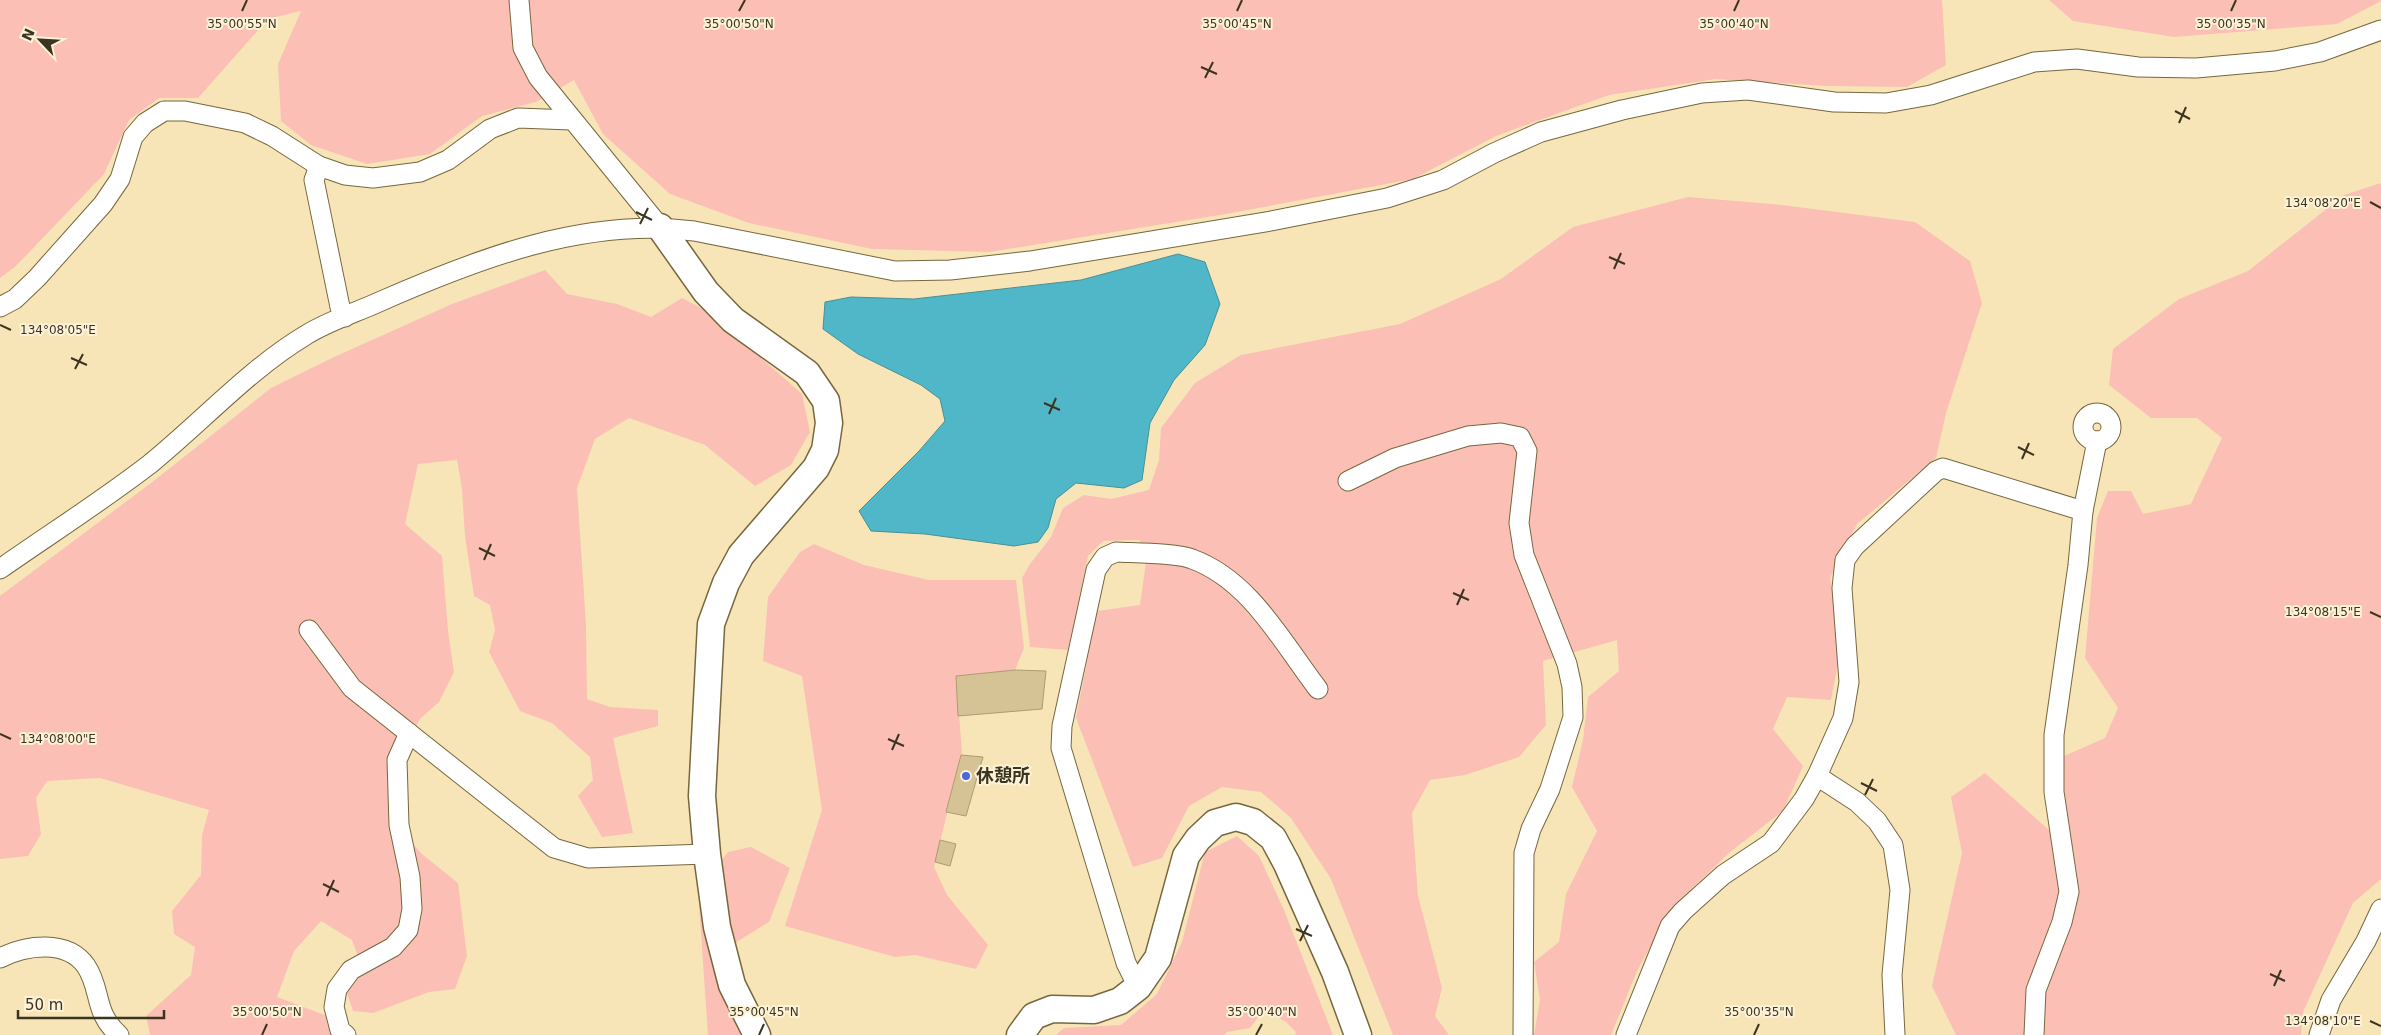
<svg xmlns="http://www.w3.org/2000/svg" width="2381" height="1035" viewBox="0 0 2381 1035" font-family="'DejaVu Sans','Noto Sans JP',sans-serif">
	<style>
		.green { fill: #fbbfb6 }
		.water { fill: #4fb7c7; stroke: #499095 }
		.building { fill: #d5c396; stroke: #ad9c71 }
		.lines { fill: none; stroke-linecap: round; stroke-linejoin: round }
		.street-casing { stroke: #77673d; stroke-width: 21 }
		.secondary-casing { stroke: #77673d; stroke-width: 29 }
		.street { stroke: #fff; stroke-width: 19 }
		.secondary { stroke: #fff; stroke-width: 26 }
		.ticks { fill: none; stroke: #3b3421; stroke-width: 2 }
		.poi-dot { fill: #4b68dc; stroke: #fef3d8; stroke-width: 2 }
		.labels { text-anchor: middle; stroke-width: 4; stroke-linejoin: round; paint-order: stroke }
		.poi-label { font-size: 18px; font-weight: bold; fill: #3b3421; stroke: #fef3d8; text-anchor: start }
		.ticks-label { font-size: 12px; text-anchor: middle; fill: #3b3421; stroke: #fef3d8; stroke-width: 4; stroke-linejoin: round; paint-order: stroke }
	</style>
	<rect width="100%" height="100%" fill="#f7e5b7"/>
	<!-- green -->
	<g class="green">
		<polygon points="0,0 1942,0 1946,65 1907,87 1827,86 1716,79 1609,95 1496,136 1413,179 1226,214 989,252 872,249 749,223 670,194 603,134 574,80 536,102 482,116 430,154 367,164 311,145 281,121 278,64 301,11 268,19 198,98 159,98 129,120 104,174 16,266 0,278"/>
		<polygon points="2049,0 2381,0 2381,1 2337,24 2174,37 2073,21"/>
		<polygon points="2381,183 2381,879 2353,903 2303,1012 2301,1035 1956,1035 1932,986 1962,853 1951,797 1985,773 2068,847 2061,800 2062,757 2105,738 2118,708 2085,658 2097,518 2108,491 2131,491 2143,514 2191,504 2222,438 2197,418 2151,418 2109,385 2113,349 2179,299 2248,271 2344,195"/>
		<polygon points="1688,197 1782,205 1915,222 1970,261 1982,303 1946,413 1936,458 1857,524 1830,578 1841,647 1831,700 1787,697 1773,729 1803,766 1783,811 1730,852 1671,909 1637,971 1611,1035 1534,1035 1540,1000 1534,962 1559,942 1566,894 1597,831 1572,787 1583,740 1588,697 1619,671 1617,640 1543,661 1546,725 1519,757 1465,775 1430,780 1412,813 1418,896 1442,988 1435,1016 1449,1035 1393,1035 1331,879 1291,818 1261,792 1222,787 1189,806 1162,858 1133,867 1076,718 1097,611 1140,605 1147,555 1139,540 1103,541 1088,556 1068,650 1030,647 1022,578 1030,564 1051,537 1063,508 1084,495 1111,499 1149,490 1159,460 1161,428 1195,383 1241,355 1400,324 1501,279 1573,227"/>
		<polygon points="545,270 567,294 617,304 651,317 682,298 709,312 802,394 810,432 791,465 755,486 705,445 629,418 595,439 577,488 586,625 587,699 610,707 658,710 658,726 613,738 633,833 602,837 578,796 593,780 590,757 552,723 520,711 489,652 495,630 490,605 474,596 465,536 462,489 457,460 418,464 405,524 442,556 448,631 454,672 439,702 420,719 389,771 393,822 422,854 458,883 467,956 455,989 429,992 373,1013 353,1011 345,987 362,967 352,940 321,921 294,951 277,997 327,1016 336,1035 150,1035 146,1016 191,975 195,947 174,934 172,911 201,875 202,835 209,810 100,778 47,781 36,798 41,834 28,856 0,859 0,596 151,483 271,388 332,358 452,304"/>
		<polygon points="814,544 864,565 929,580 1016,580 1024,648 1015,670 956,676 962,752 934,867 947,895 988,945 976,969 915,955 895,957 785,926 822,810 802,676 763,661 768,597 800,552"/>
		<polygon points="1237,836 1259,856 1284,910 1333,1035 1295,1035 1296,1032 1286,1022 1264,1010 1250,1028 1227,1032 1224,1035 1056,1035 1064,1028 1121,1025 1157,994 1182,942 1205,852"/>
		<polygon points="751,847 790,868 769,922 738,941 719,962 739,1028 744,1035 708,1035 698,889 728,852"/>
	</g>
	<!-- water -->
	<polygon class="water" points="1178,254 1205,262 1220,304 1205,345 1174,380 1150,423 1142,480 1124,488 1076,483 1056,499 1048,528 1038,542 1014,546 925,534 871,531 859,511 919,451 945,421 940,399 921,385 858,354 823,329 825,302 851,297 914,299 1081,280"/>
	<!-- building -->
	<g class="building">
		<polygon points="1015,670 1046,671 1042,709 958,716 956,676"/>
		<polygon points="961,755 983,757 966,816 946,812"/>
		<polygon points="940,840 956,844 950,866 935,862"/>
	</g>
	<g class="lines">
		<!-- street casing -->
		<g class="street-casing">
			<g id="street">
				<polyline points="519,0 523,48 538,77 660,227"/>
				<polyline points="319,166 314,180 340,307 345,317"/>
				<polyline points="0,307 15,299 37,278 103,204 120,179 133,137 145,123 164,111 185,111 245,123 272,136 319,166 345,175 373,178 420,172 448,160 490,129 518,118 571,120"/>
				<circle cx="2097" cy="427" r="14"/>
				<polyline points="1348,481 1395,458 1468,436 1501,433 1520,437 1527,451 1519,523 1524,555 1567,664 1572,687 1573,717 1550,789 1531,829 1524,853 1523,1035"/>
				<path d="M0,569C50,534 102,501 150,464C203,421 248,370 306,335C328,321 355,313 379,302C477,259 585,217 694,231L895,271L950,270L1030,261L1271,221L1387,198L1443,180L1494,153L1541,132L1622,110L1702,93L1748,90L1834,102L1886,103L1931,95L2034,62L2077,59L2138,67L2196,68L2275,61L2320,52L2381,30"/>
				<polyline points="309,630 352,688 554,848 588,858 707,854"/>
				<polyline points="1817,776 1857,802 1877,821 1893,845 1900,890 1892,975 1895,1035"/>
				<path d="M0,958C26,945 67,939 86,966C102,990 93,1012 119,1035"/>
				<path d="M1138,987L1126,963L1061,748L1062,726L1096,570L1105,557L1116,552C1134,553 1178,553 1192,559C1250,580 1282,642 1318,689"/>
				<polyline points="346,1035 340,1030 334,1007 337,989 351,970 393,947 408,930 412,909 410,877 399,825 397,760 409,733"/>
				<polyline points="1626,1035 1670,926 1683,911 1723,875 1771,843 1804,799 1817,776 1843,718 1849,682 1842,588 1845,560 1855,546 1936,471 1943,468 2083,511"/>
				<polyline points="2034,1035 2036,990 2062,922 2069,892 2054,792 2054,735 2078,565 2083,511 2097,441"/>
				<polyline points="2319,1035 2331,1000 2366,941 2381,909"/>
			</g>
		</g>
		<!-- secondary casing -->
		<g class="secondary-casing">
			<g id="secondary">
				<polyline points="660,227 706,292 733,320 807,373 826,401 829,423 825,450 816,468 741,555 726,583 711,624 702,796 707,854 717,927 732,985 757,1035"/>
				<polyline points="1020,1035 1034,1016 1052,1009 1094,1010 1120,1001 1138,987 1158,958 1186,856 1198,839 1215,823 1236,817 1253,822 1273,838 1287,864 1335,972 1358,1035"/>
			</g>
		</g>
		<!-- street -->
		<use href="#street" class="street"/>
		<!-- secondary -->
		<use href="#secondary" class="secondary"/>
	</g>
	<!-- ticks -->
	<path class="ticks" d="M242,11L247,0M739,11L745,0M1237,11L1242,0M1734,11L1739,0M2231,11L2236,0M1201,67L1217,74M1205,78L1213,62M2175,111L2190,119M2179,123L2186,107M2370,202L2381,208M636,212L652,220M640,224L648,208M1609,257L1625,264M1614,269L1621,253M0,325L11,330M71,358L87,365M75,369L83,354M1044,403L1060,410M1049,414L1056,398M2018,447L2034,455M2022,459L2029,443M479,548L495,556M484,560L491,544M1453,593L1469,600M1457,605L1464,589M2370,612L2381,617M0,734L11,739M888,739L904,746M892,750L899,734M1861,783L1877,791M1865,795L1873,779M323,884L339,892M327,896L334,880M1296,929L1312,936M1300,941L1308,925M2270,974L2285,981M2274,986L2281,970M2370,1021L2381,1026M262,1035L267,1024M759,1035L764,1024M1256,1035L1262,1024M1754,1035L1759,1024"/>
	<!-- markers -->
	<circle class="poi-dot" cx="966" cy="776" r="5"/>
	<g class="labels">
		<!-- poi labels -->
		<g class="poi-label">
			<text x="976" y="782">休憩所</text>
		</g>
	</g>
	<g class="ticks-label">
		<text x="242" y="28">35°00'55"N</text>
		<text x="739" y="28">35°00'50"N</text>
		<text x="1237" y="28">35°00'45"N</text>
		<text x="1734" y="28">35°00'40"N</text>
		<text x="2231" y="28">35°00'35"N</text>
		<text x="2323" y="207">134°08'20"E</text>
		<text x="58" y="334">134°08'05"E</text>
		<text x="2323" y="616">134°08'15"E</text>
		<text x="58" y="743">134°08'00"E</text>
		<text x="267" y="1016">35°00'50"N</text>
		<text x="764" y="1016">35°00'45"N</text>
		<text x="1262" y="1016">35°00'40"N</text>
		<text x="1759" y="1016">35°00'35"N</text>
		<text x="2323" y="1025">134°08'10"E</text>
	</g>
	<!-- north arrow -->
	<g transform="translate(40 40) rotate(295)" stroke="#fef3d8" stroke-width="4" paint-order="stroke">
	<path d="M0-4L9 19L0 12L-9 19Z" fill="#3b3421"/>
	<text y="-8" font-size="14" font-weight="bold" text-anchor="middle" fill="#3b3421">N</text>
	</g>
	<!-- scale -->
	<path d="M18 1010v8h146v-8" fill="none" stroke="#3b3421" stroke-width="2.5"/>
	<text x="25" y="1010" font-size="15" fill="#3b3421" stroke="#fef3d8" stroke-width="4" paint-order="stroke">50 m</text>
</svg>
